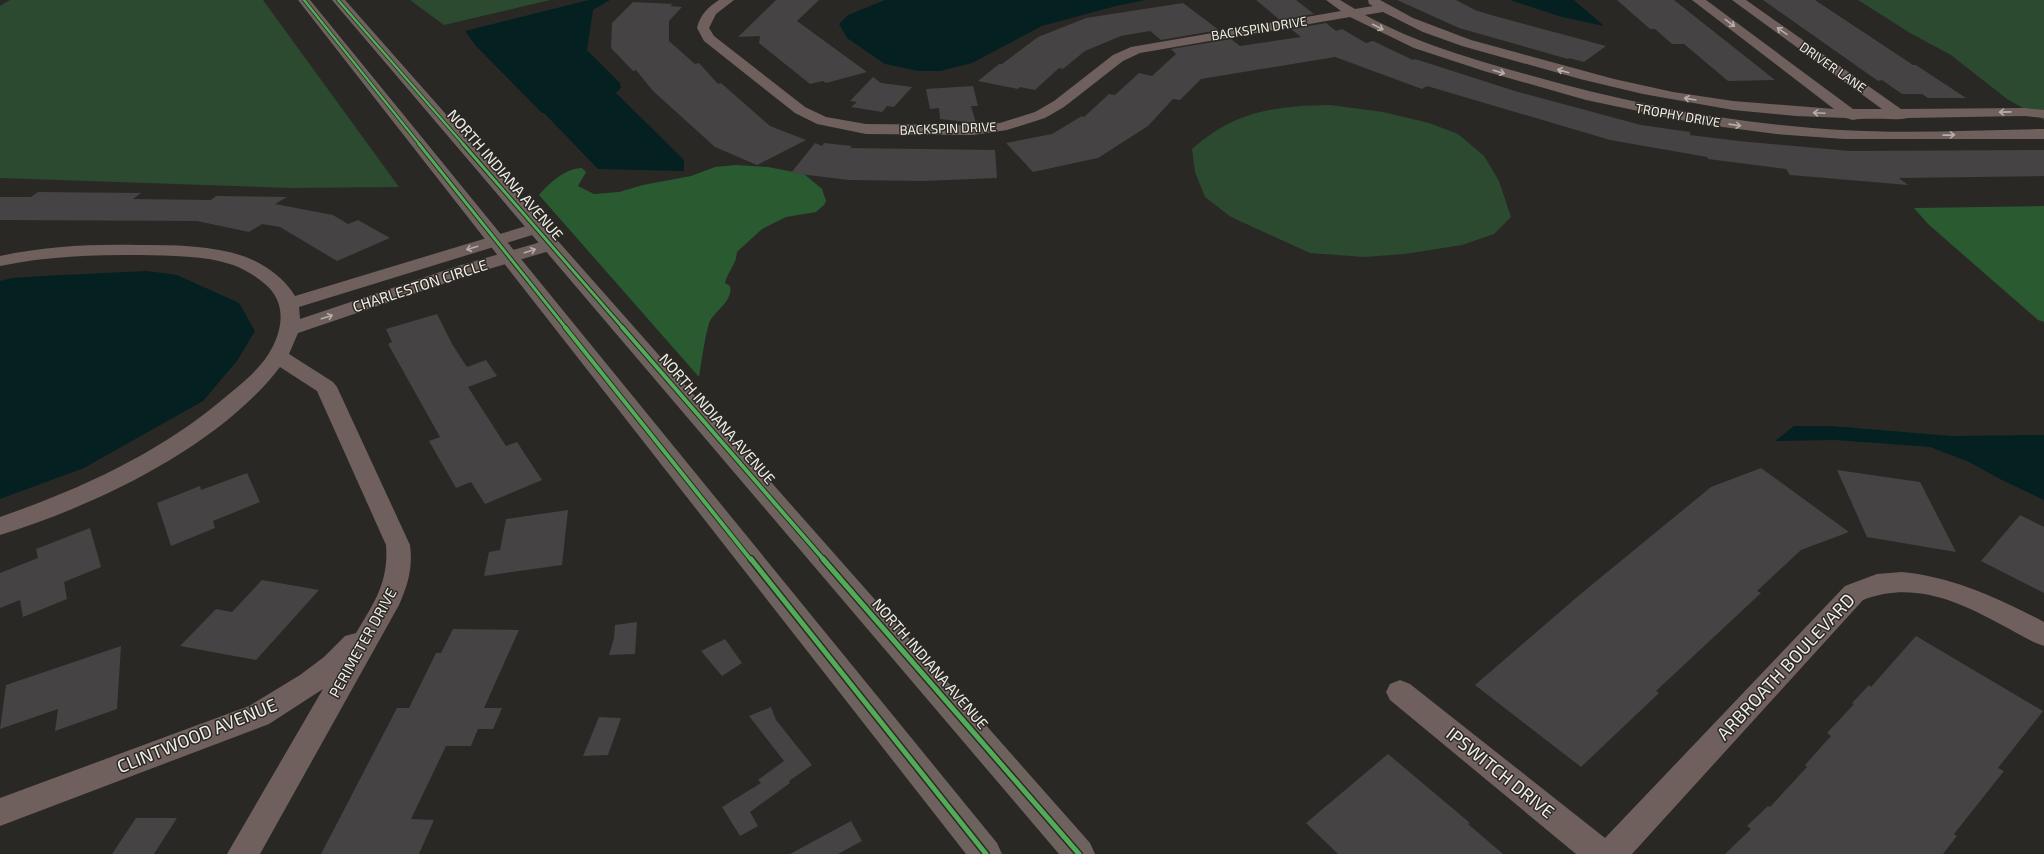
<svg xmlns="http://www.w3.org/2000/svg" width="2044" height="854" viewBox="0 0 2044 854" font-family="'Exo 2',sans-serif">
	<style>
		.green { fill: #2c4a2f }
		.forest { fill: #295a30 }
		.water { fill: #042020 }
		.building { fill: #454343 }
		.lines { fill: none; stroke-linecap: round; stroke-linejoin: round }
		.minor { fill: #6f605d; fill-rule: evenodd }
		.primary { fill: #6e625e; fill-rule: evenodd }
		.cycleway-far3-casing { stroke: #2c2923; stroke-width: 4 }
		.cycleway-far2-casing { stroke: #2c2923; stroke-width: 5 }
		.cycleway-far1-casing { stroke: #2c2923; stroke-width: 6 }
		.cycleway-casing { stroke: #2c2923; stroke-width: 8 }
		.cycleway-far3 { stroke: #51ab58; stroke-width: 2.5 }
		.cycleway-far2 { stroke: #51ab58; stroke-width: 3 }
		.cycleway-far1 { stroke: #51ab58; stroke-width: 4 }
		.cycleway { stroke: #51ab58; stroke-width: 5 }
		.oneway { stroke: #b5aeaa }
		.labels { text-anchor: middle; stroke-width: 3; stroke-linejoin: round; paint-order: stroke }
		.far-street-label { font-size: 13px; fill: #efeee9; stroke: #2c2923 }
		.street-label { font-size: 15px; fill: #efeee9; stroke: #2c2923 }
		.near-street-label { font-size: 18px; fill: #efeee9; stroke: #2c2923 }
	</style>
	<rect width="100%" height="100%" fill="#2a2825"/>
	<!-- green -->
	<g class="green">
		<polygon points="10,0 263,0 399,187 290,188 0,178 0,6"/>
		<polygon points="410,0 550,0 444,25"/>
		<polygon points="1858,0 2044,0 2044,120 2007,99 1951,55 1910,33"/>
		<path d="M1330,105L1383,112L1429,123L1458,134L1484,156L1499,181L1511,217L1494,234L1462,245L1405,254L1364,257L1310,253L1231,217L1205,197L1195,172L1192,149C1235,111 1274,106 1330,105Z"/>
	</g>
	<!-- forest -->
	<g class="forest">
		<path d="M736,165L768,167L804,174L822,189L826,201L824,205L816,212L786,217L762,229L737,252C736,266 728,270 725,283L730,286C733,301 716,310 710,321C706,329 701,365 699,377L539,195C549,183 566,168 582,168L586,172L578,186L594,194L619,192L643,185L691,176L715,167Z"/>
		<polygon points="2044,206 2044,322 2038,320 1928,224 1914,208"/>
	</g>
	<!-- water -->
	<g class="water">
		<polygon points="589,0 610,0 593,10 587,50 620,83 621,88 616,93 684,160 684,171 598,169 544,113 542,113 476,46 465,31"/>
		<polygon points="885,0 1146,0 1116,6 1042,26 972,63 940,71 918,71 885,64 847,38 839,24 848,15"/>
		<polygon points="1510,0 1574,0 1604,26 1562,17"/>
		<polygon points="147,271 177,275 239,303 255,331 237,361 203,401 84,468 0,499 0,281 12,278 42,276"/>
		<polygon points="1794,426 1831,426 1952,436 2044,435 2044,500 2000,479 1969,462 1930,447 1835,440 1775,441"/>
	</g>
	<!-- building -->
	<g class="building">
		<polygon points="776,0 819,0 797,21 867,72 826,83 823,81 810,84 759,43 760,36 738,37"/>
		<polygon points="1256,0 1296,0 1314,14 1280,20"/>
		<polygon points="1397,0 1456,0 1475,10 1491,15 1606,46 1584,62 1569,58 1568,59 1459,28"/>
		<polygon points="1617,0 1674,0 1775,80 1728,81 1684,44 1672,44 1655,29 1650,29"/>
		<polygon points="1763,0 1815,0 1913,65 1916,65 1966,98 1928,98 1922,94 1902,94 1882,80 1878,81"/>
		<polygon points="633,2 673,4 670,6 682,7 669,21 669,41 695,64 699,63 718,84 721,83 770,126 806,140 757,165 715,147 653,91 636,70 633,71 611,48 612,23"/>
		<polygon points="1183,3 1219,30 1161,40 1150,31 1121,36 1085,51 1063,69 1059,68 1035,90 1020,87 1018,89 978,81 999,64 1002,64 1038,37 1086,18"/>
		<polygon points="1326,23 1336,31 1342,29 1366,43 1373,41 1413,60 1415,59 1515,91 1641,125 1690,132 1690,135 1739,141 1850,151 2044,150 2044,176 1899,178 1908,185 1790,175 1786,169 1708,159 1707,157 1610,140 1427,86 1422,89 1335,57 1201,79 1180,100 1173,99 1148,126 1098,158 1033,172 1006,143 1052,134 1082,116 1084,117 1109,94 1115,95 1139,73 1152,76 1176,54 1171,49 1231,39 1240,46 1301,37 1291,29"/>
		<polygon points="873,77 881,83 912,87 894,107 887,106 882,112 851,107 857,102 850,101"/>
		<polygon points="973,86 978,106 971,106 976,123 940,119 939,108 930,109 926,89"/>
		<polygon points="815,143 822,146 824,143 852,146 850,148 995,150 997,178 922,181 849,180 791,173"/>
		<polygon points="38,192 141,193 133,199 211,200 216,196 287,197 275,204 333,215 348,224 358,220 390,238 337,261 280,227 262,224 249,232 197,221 0,220 0,197 31,197"/>
		<polygon points="437,314 452,344 467,367 486,360 497,376 468,387 506,446 517,442 542,480 485,504 471,482 456,488 429,441 440,437 388,344 392,342 386,329"/>
		<polygon points="1761,468 1849,532 1801,550 1757,591 1761,593 1656,691 1659,693 1581,767 1475,685 1583,592 1711,487"/>
		<polygon points="1837,470 1920,482 1956,552 1867,537"/>
		<polygon points="247,473 260,502 213,521 215,528 171,546 157,503 200,486 201,490"/>
		<polygon points="568,510 562,565 484,576 489,552 500,550 506,519"/>
		<polygon points="2020,515 2044,527 2044,593 1981,561"/>
		<polygon points="90,528 101,567 64,582 67,599 23,617 20,600 0,608 0,573 38,558 36,549"/>
		<polygon points="262,580 319,590 256,660 180,646 216,609 232,612"/>
		<polygon points="637,622 635,654 609,655 614,638 615,625"/>
		<polygon points="453,629 519,630 484,708 502,708 493,729 478,729 471,746 446,746 411,819 434,820 419,854 321,854 397,708 409,708 436,653 441,653"/>
		<polygon points="1916,636 2043,711 1998,768 2004,771 1954,834 1957,836 1943,854 1725,854 1751,829 1747,826 1768,806 1770,807 1807,767 1805,765 1831,736 1827,733 1854,704 1852,703 1869,685 1871,687"/>
		<polygon points="725,639 742,663 722,676 701,651"/>
		<polygon points="121,646 117,709 55,731 58,709 0,729 6,685"/>
		<polygon points="771,707 776,720 812,765 789,781 790,783 750,812 758,826 740,836 722,807 761,783 758,780 784,761 749,716"/>
		<polygon points="599,717 621,718 608,755 583,756"/>
		<polygon points="1388,754 1470,823 1468,824 1503,854 1338,854 1306,823"/>
		<polygon points="136,818 177,818 154,854 112,854"/>
		<polygon points="851,821 862,841 838,854 790,854"/>
	</g>
	<g class="lines">
		<!-- minor -->
		<g class="minor">
			<path d="M719,0H734L716,14L709,28L714,36L805,107L826,117L866,124L973,125L1000,123L1035,112L1054,101L1113,55L1131,47L1341,11L1326,0H1340L1355,9L1373,6L1369,4L1368,0H1380L1413,18L1471,40L1614,79L1673,92L1733,101L1834,109L1692,0H1706L1853,109H1882L1732,0H1746L1901,109L2025,108L2044,110V118L2025,116L1907,118C1901,121 1866,117 1853,120L1846,118L1796,116L1733,110L1643,94L1580,79L1462,46L1423,32L1383,12L1365,15C1416,43 1472,59 1529,75C1631,104 1735,124 1841,130C1909,134 1977,130 2044,129V139H1844L1776,134L1700,124L1586,100L1484,71L1414,48L1350,17L1140,53L1123,61L1064,107L1045,118L1007,130L973,135L866,134L817,124L795,113L704,41L697,28C700,15 708,7 719,0Z"/>
			<path d="M536,223L542,224L545,228L542,232L299,307L300,319L458,266L544,241L550,240L556,241L559,245L556,249L472,274L298,333L289,354L333,382L337,387L410,545C413,568 408,584 399,605L260,854H227L323,689L269,724L0,826V798L249,706L300,675L324,657L345,636L356,633C374,603 389,582 386,545L317,391L280,367C219,447 95,506 0,535V517C83,488 162,452 229,394C245,381 263,366 272,348C284,325 285,301 265,284C256,276 244,269 233,265C204,255 171,256 140,255C93,255 47,256 0,266V256C46,246 92,244 139,245C175,245 212,245 246,257C266,265 284,278 295,296Z"/>
			<path d="M1902,572C1953,577 1998,598 2044,622V646C2028,641 2015,631 2000,624C1956,600 1912,581 1863,600L1632,854H1576L1390,700L1386,692L1390,684L1400,680L1410,684L1605,838L1845,586L1877,574Z"/>
		</g>
		<!-- primary -->
		<g class="primary">
			<polygon points="298,0 310,0 997,843 1002,854 966,854"/>
			<polygon points="332,0 345,0 1090,843 1095,854 1059,854"/>
		</g>
		<!-- cycleway-far3 casing -->
		<g class="cycleway-far3-casing">
			<g id="cycleway-far3">
				<polyline points="304,0 420,145"/>
				<polyline points="338,0 464,145"/>
			</g>
		</g>
		<!-- cycleway-far2 casing -->
		<g class="cycleway-far2-casing">
			<g id="cycleway-far2">
				<polyline points="419,144 566,328"/>
				<polyline points="463,144 623,328"/>
			</g>
		</g>
		<!-- cycleway-far1 casing -->
		<g class="cycleway-far1-casing">
			<g id="cycleway-far1">
				<polyline points="565,327 751,560"/>
				<polyline points="622,327 824,560"/>
			</g>
		</g>
		<!-- cycleway casing -->
		<g class="cycleway-casing">
			<g id="cycleway">
				<polyline points="751,559 986,854"/>
				<polyline points="823,559 1079,854"/>
			</g>
		</g>
		<!-- cycleway-far3 -->
		<use href="#cycleway-far3" class="cycleway-far3"/>
		<!-- cycleway-far2 -->
		<use href="#cycleway-far2" class="cycleway-far2"/>
		<!-- cycleway-far1 -->
		<use href="#cycleway-far1" class="cycleway-far1"/>
		<!-- cycleway -->
		<use href="#cycleway" class="cycleway"/>
	</g>
	<!-- one-way arrows -->
	<defs><path id="oneway-shaft" d="M-6 0H5M1.5-3L5.5 0L1.5 3" fill="none" stroke-width="1.6" stroke-linecap="round" stroke-linejoin="round"/></defs>
	<g class="oneway">
		<use href="#oneway-shaft" transform="translate(1730 23) rotate(37)"/>
		<use href="#oneway-shaft" transform="translate(1378 27) rotate(27)"/>
		<use href="#oneway-shaft" transform="translate(1782 31) rotate(-145)"/>
		<use href="#oneway-shaft" transform="translate(1563 71) rotate(-164)"/>
		<use href="#oneway-shaft" transform="translate(1499 72) rotate(16)"/>
		<use href="#oneway-shaft" transform="translate(1690 99) rotate(-170)"/>
		<use href="#oneway-shaft" transform="translate(2005 112) rotate(179)"/>
		<use href="#oneway-shaft" transform="translate(1819 113) rotate(-177)"/>
		<use href="#oneway-shaft" transform="translate(1735 125) rotate(8)"/>
		<use href="#oneway-shaft" transform="translate(1949 135) rotate(-1)"/>
		<use href="#oneway-shaft" transform="translate(472 248) rotate(163)"/>
		<use href="#oneway-shaft" transform="translate(530 251) rotate(-18)"/>
		<use href="#oneway-shaft" transform="translate(327 317) rotate(-18)"/>
	</g>
	<g class="labels">
		<!-- far-street labels -->
		<g class="far-street-label">
			<text transform="translate(1259 28) rotate(-9)" y="5">BACKSPIN DRIVE</text>
			<text transform="translate(1833 67) rotate(35)" y="5">DRIVER LANE</text>
			<text transform="translate(1678 115) rotate(10)" y="5">TROPHY DRIVE</text>
			<text transform="translate(948 128) rotate(-2)" y="5">BACKSPIN DRIVE</text>
		</g>
		<!-- street labels -->
		<g class="street-label">
			<text transform="translate(505 175) rotate(49)" y="5">NORTH INDIANA AVENUE</text>
			<text transform="translate(420 286) rotate(-18)" y="5">CHARLESTON CIRCLE</text>
			<text transform="translate(717 419) rotate(49)" y="5">NORTH INDIANA AVENUE</text>
			<text transform="translate(363 643) rotate(-61)" y="5">PERIMETER DRIVE</text>
			<text transform="translate(930 664) rotate(49)" y="5">NORTH INDIANA AVENUE</text>
		</g>
		<!-- near-street labels -->
		<g class="near-street-label">
			<text transform="translate(1786 667) rotate(-47)" y="6">ARBROATH BOULEVARD</text>
			<text transform="translate(197 736) rotate(-22)" y="6">CLINTWOOD AVENUE</text>
			<text transform="translate(1500 773) rotate(39)" y="6">IPSWITCH DRIVE</text>
		</g>
	</g>
</svg>
